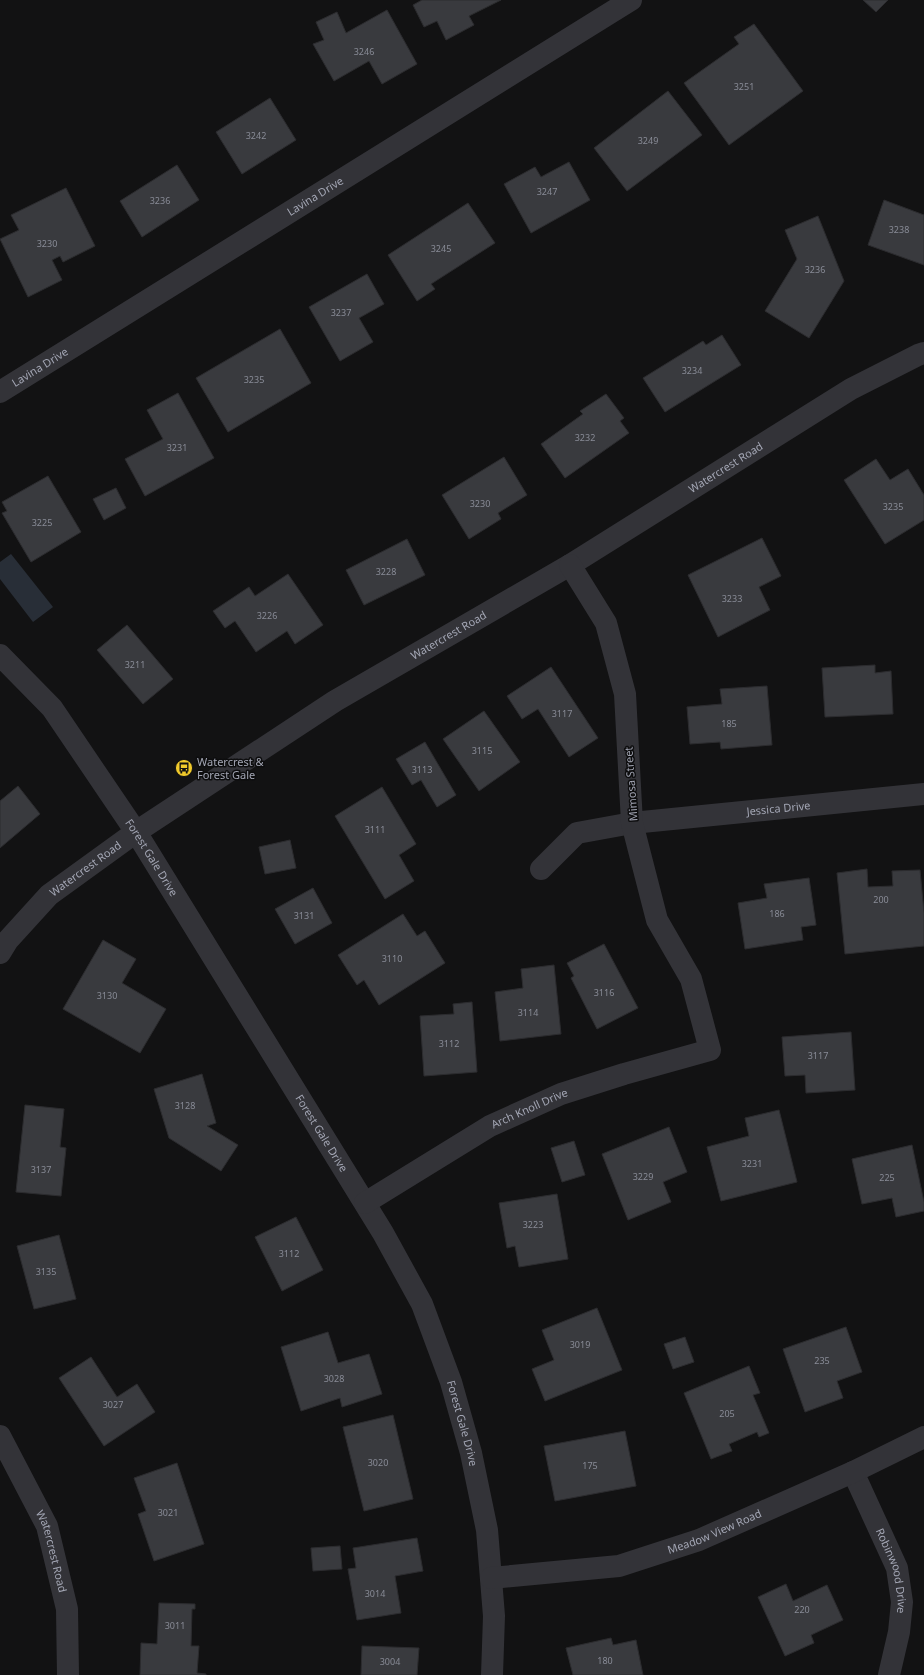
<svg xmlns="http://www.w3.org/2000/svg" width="924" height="1675" viewBox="0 0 924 1675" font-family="'Noto Sans',sans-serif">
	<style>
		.water { fill: #282e37 }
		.building { fill: #393a3e; stroke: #2c2c2f }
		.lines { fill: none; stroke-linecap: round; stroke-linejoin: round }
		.minor { stroke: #333338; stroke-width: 22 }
		.labels { text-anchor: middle; stroke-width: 3; stroke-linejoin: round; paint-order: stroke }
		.number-label { font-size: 9px; fill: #888b96 }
		.street-label { font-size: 11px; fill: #a3a6b4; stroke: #0d0d0e }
		.poi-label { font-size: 11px; fill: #a3a6b4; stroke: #0d0d0e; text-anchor: start }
	</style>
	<rect width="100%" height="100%" fill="#121213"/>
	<!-- water -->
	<polygon class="water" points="11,554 53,607 33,622 0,579 0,562"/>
	<!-- building -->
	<g class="building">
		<polygon points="422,0 501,0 469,16 474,25 446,40 437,21 424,27 413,5"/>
		<polygon points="863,0 888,0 876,12"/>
		<polygon points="387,10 417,64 382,84 369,61 334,81 313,44 324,40 316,22 337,12 346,33"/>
		<polygon points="754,24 803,91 729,145 684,83 739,44 734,37"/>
		<polygon points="668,91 702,135 627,191 594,148"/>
		<polygon points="270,98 296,140 242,174 216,132"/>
		<polygon points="569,162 590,200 531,233 504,184 535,167 541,177"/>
		<polygon points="177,165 199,200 142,237 120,201"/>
		<polygon points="66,188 95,246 63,262 60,256 52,260 62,280 28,297 0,239 19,230 11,215"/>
		<polygon points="884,200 924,215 924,265 868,245"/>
		<polygon points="468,203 495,243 431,284 435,289 417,301 388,255"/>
		<polygon points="818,216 844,281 809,338 765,311 797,259 785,230"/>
		<polygon points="367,274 384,304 359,318 373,342 340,361 309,307"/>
		<polygon points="280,329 311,383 228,432 196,378"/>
		<polygon points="722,335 741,365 665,412 643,378 703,341 706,345"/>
		<polygon points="178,393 214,458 145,496 125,459 163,439 147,410"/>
		<polygon points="606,394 624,418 620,421 629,433 565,478 541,444 583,414 580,411"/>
		<polygon points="504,457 527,495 498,513 501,519 469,539 442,495"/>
		<polygon points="876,459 890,480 908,469 924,495 924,520 885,544 844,480"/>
		<polygon points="48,476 81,532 31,562 2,513 7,511 2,502"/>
		<polygon points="116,488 126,508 104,520 93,499"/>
		<polygon points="762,538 781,576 759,587 770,610 718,637 688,575"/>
		<polygon points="407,539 425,575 364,605 346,570"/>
		<polygon points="288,574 323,625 295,644 287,631 256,652 235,621 225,628 213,611 249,587 255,596"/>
		<polygon points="127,625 173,679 143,704 97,650"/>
		<polygon points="875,665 875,673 891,671 893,714 825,717 822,668"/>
		<polygon points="551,667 598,738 569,757 538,709 522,719 507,696"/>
		<polygon points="767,686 772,745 721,749 720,742 690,744 687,707 722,704 720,689"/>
		<polygon points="484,711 520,762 479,791 443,739"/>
		<polygon points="425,742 456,795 437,807 421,780 412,785 396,759"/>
		<polygon points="18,786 40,814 0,848 0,801"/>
		<polygon points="382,787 416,844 399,855 414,881 385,899 335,816"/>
		<polygon points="290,840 296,868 265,874 259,847"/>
		<polygon points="867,869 868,887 893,886 892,871 920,870 924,913 924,946 845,954 837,873"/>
		<polygon points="809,878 816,925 801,927 803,940 745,949 738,903 767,898 764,884"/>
		<polygon points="313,888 332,923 295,944 275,909"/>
		<polygon points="403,914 417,936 425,931 445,963 379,1005 364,980 357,985 338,955"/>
		<polygon points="103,940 136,959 122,983 166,1009 140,1053 63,1009"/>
		<polygon points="604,944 638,1008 597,1029 571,978 574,976 567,963"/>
		<polygon points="554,965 561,1034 500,1041 495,992 523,988 521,969"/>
		<polygon points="472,1002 477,1072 424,1076 420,1016 454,1014 453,1004"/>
		<polygon points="851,1032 855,1090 806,1093 805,1075 785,1076 782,1037"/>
		<polygon points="202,1074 216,1123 207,1126 238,1145 221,1171 169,1138 154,1089"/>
		<polygon points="25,1105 64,1109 60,1147 66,1148 61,1196 16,1192"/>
		<polygon points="779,1110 797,1182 721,1201 707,1147 749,1136 745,1118"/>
		<polygon points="669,1127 687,1172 663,1182 671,1202 628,1220 602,1154"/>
		<polygon points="574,1141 585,1175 562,1182 551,1148"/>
		<polygon points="912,1145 924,1202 924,1211 896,1217 892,1198 862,1204 852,1159"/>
		<polygon points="557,1194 568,1259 519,1267 515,1246 507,1248 499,1203"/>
		<polygon points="296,1217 323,1270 282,1291 255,1237"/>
		<polygon points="59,1235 76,1299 34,1309 17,1246"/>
		<polygon points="597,1308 622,1370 545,1401 532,1369 554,1360 542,1330"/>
		<polygon points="846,1327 862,1372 837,1381 843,1398 805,1412 783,1349"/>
		<polygon points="328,1332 338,1363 369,1354 382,1394 342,1407 340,1398 301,1411 281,1347"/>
		<polygon points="685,1337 694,1362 673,1369 664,1344"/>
		<polygon points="91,1357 117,1397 137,1384 155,1412 104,1446 59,1378"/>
		<polygon points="749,1366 760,1393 753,1395 769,1433 759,1437 757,1432 729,1444 732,1451 711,1459 684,1393"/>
		<polygon points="393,1415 413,1499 364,1511 343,1427"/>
		<polygon points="625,1431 636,1486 555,1501 544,1446"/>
		<polygon points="177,1463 204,1544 154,1561 138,1514 146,1511 134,1478"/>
		<polygon points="417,1538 423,1571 395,1576 401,1613 357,1620 348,1569 356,1568 353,1548"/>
		<polygon points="340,1546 342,1569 313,1571 311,1548"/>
		<polygon points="786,1584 793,1601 827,1585 843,1620 811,1635 814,1643 785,1656 758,1597"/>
		<polygon points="159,1603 195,1604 195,1609 192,1609 191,1646 199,1646 197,1673 206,1674 206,1675 140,1675 141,1643 157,1644"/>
		<polygon points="611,1638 613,1645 636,1640 643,1675 573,1675 566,1648"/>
		<polygon points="362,1646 419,1648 417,1675 361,1675"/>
	</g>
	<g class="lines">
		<!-- minor -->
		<g class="minor">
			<path id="s1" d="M0,392L631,0"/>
			<path id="s2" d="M0,655L52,708L136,832L383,1233L422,1304L451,1382L471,1453L487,1530L494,1616L492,1675"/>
			<path id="s3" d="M541,869L577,833L632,823L924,794"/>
			<path id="s4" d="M0,953L8,940L49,895L136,832L335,701L570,565L851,389L918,355L924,353"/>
			<path id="s5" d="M365,1203L490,1126L561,1094L624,1074L710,1050L691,979L657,920L632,823L625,694L606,623L570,565"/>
			<path id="s6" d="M0,1436L47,1526L67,1609L68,1675"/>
			<path id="s7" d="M853,1472L897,1568L902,1602L899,1632L889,1675"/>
			<path id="s8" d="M491,1578L619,1566L699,1540L853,1472L924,1437"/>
		</g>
	</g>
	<!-- icons -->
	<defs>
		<g id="bus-disc" transform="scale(0.9)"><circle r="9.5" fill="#f1ca2b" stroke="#0d0d0e"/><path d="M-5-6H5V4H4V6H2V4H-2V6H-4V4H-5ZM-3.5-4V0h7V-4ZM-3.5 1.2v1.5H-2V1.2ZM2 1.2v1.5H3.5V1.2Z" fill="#111"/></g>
	</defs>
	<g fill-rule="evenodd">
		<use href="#bus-disc" x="184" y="768"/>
	</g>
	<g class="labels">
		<!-- number labels -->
		<g class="number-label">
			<text x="364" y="55">3246</text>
			<text x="744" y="90">3251</text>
			<text x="256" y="139">3242</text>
			<text x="648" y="144">3249</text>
			<text x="547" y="195">3247</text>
			<text x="160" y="204">3236</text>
			<text x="899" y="233">3238</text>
			<text x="47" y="247">3230</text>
			<text x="441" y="252">3245</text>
			<text x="815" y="273">3236</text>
			<text x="341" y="316">3237</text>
			<text x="692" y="374">3234</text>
			<text x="254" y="383">3235</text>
			<text x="585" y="441">3232</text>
			<text x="177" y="451">3231</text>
			<text x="480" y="507">3230</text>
			<text x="893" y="510">3235</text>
			<text x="42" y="526">3225</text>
			<text x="386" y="575">3228</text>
			<text x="732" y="602">3233</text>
			<text x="267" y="619">3226</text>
			<text x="135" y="668">3211</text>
			<text x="562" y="717">3117</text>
			<text x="729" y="727">185</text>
			<text x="482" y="754">3115</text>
			<text x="422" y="773">3113</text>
			<text x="375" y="833">3111</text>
			<text x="881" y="903">200</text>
			<text x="777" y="917">186</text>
			<text x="304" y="919">3131</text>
			<text x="392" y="962">3110</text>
			<text x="604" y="996">3116</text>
			<text x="107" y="999">3130</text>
			<text x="528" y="1016">3114</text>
			<text x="449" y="1047">3112</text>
			<text x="818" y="1059">3117</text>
			<text x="185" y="1109">3128</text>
			<text x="752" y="1167">3231</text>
			<text x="41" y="1173">3137</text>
			<text x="643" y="1180">3229</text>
			<text x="887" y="1181">225</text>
			<text x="533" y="1228">3223</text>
			<text x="289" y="1257">3112</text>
			<text x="46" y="1275">3135</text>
			<text x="580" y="1348">3019</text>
			<text x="822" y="1364">235</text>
			<text x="334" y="1382">3028</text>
			<text x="113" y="1408">3027</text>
			<text x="727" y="1417">205</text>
			<text x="378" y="1466">3020</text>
			<text x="590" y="1469">175</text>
			<text x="168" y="1516">3021</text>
			<text x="375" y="1597">3014</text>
			<text x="802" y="1613">220</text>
			<text x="175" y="1629">3011</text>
			<text x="605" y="1664">180</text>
			<text x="390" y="1665">3004</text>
		</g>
		<!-- street labels -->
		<g class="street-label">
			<text dy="4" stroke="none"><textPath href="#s1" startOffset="371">Lavina Drive</textPath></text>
			<text dy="4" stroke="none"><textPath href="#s1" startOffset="47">Lavina Drive</textPath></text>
			<text dy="4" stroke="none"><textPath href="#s4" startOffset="877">Watercrest Road</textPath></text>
			<text dy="4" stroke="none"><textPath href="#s4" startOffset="553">Watercrest Road</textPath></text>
			<text transform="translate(631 784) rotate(-94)" y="4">Mimosa Street</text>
			<text dy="4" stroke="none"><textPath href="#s3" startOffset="254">Jessica Drive</textPath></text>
			<text dy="4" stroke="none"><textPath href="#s2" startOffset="254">Forest Gale Drive</textPath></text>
			<text dy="4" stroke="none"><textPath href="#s4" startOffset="121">Watercrest Road</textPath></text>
			<text dy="4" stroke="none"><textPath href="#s5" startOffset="190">Arch Knoll Drive</textPath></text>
			<text dy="4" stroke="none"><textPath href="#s2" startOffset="578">Forest Gale Drive</textPath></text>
			<text dy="4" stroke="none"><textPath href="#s2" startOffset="902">Forest Gale Drive</textPath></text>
			<text dy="4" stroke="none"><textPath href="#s8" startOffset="230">Meadow View Road</textPath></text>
			<text dy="4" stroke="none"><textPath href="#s6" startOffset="127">Watercrest Road</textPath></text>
			<text dy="4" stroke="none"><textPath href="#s7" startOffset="107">Robinwood Drive</textPath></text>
		</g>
		<!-- poi labels -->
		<g class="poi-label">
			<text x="197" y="766">Watercrest &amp;<tspan x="197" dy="13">Forest Gale</tspan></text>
		</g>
	</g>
</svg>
